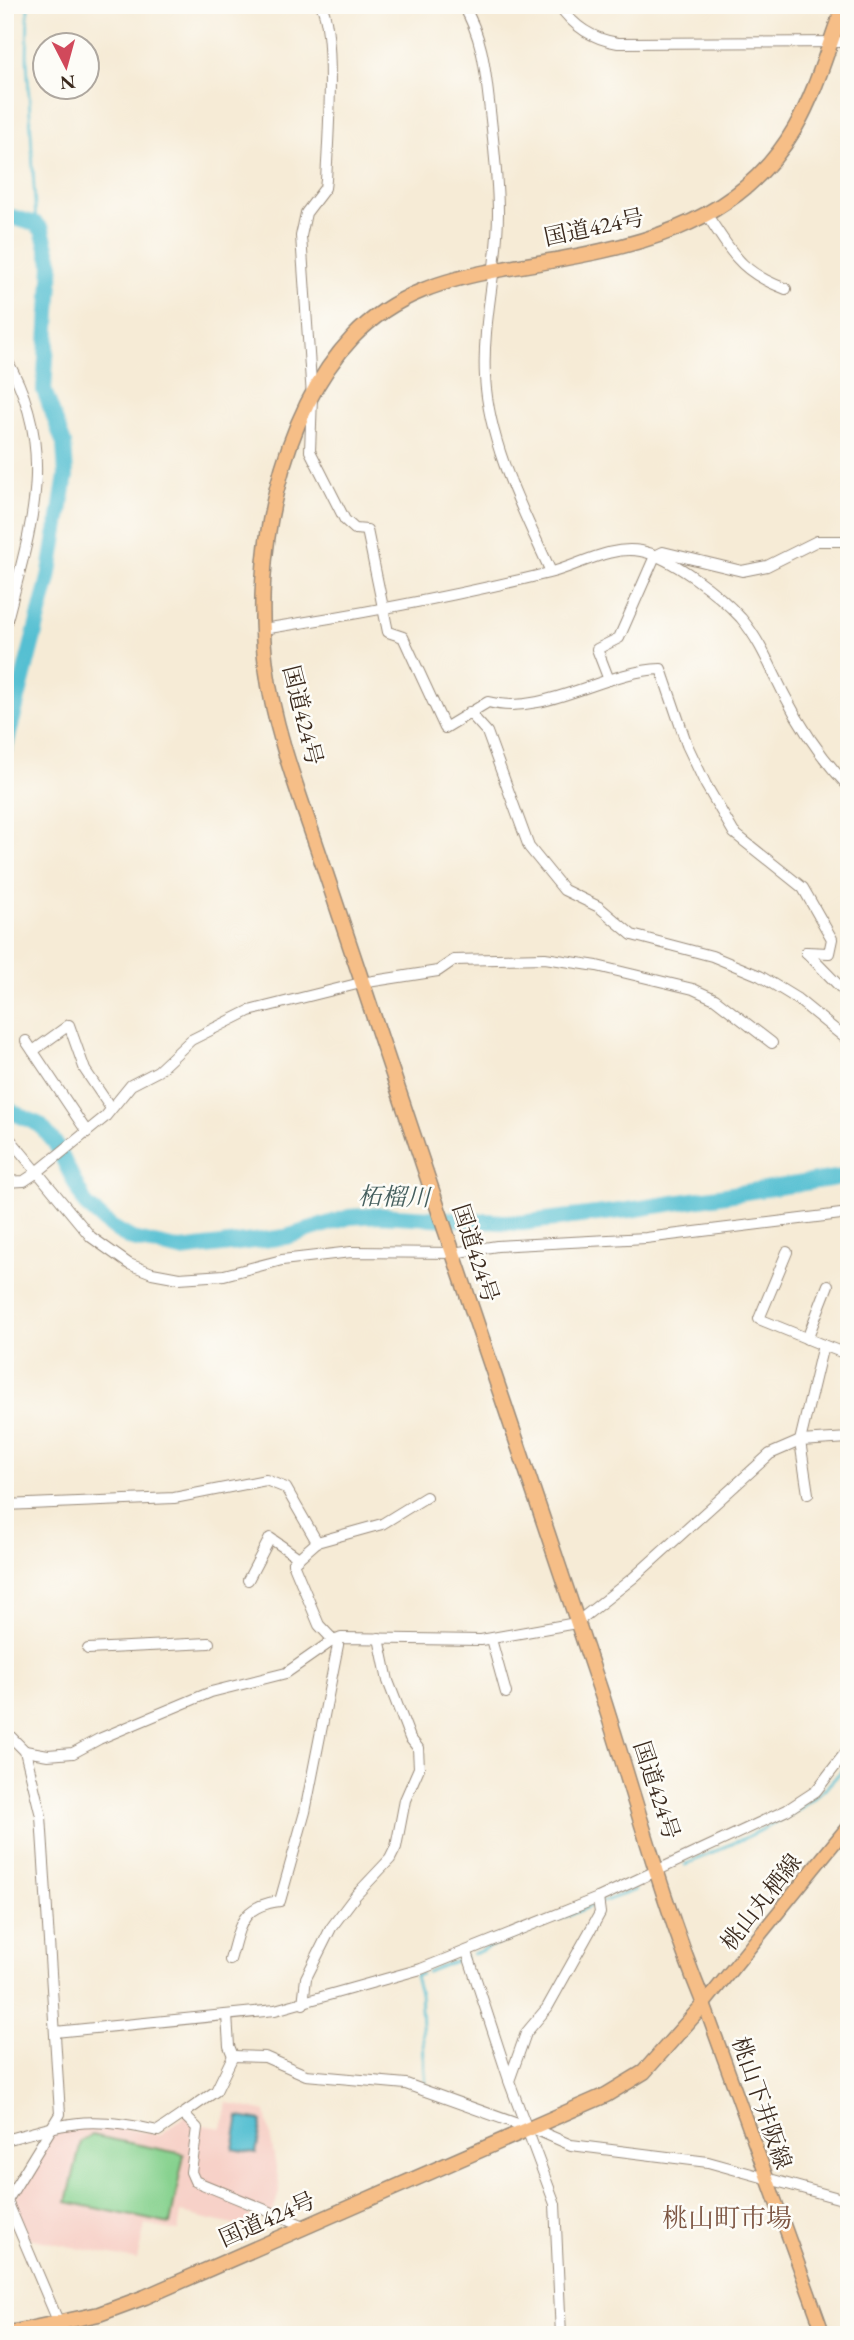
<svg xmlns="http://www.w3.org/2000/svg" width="854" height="2340" viewBox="0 0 854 2340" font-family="'EB Garamond','Noto Serif JP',serif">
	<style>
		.built { fill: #f7d1c8 }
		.green { fill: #87d28f; stroke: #617e56; stroke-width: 2 }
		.water { fill: #55bfd2; stroke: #487478; stroke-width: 2 }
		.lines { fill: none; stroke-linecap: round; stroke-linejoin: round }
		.stream { stroke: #55bfd2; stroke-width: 2.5 }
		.river { stroke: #55bfd2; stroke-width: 16 }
		.minor-casing { stroke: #988a7a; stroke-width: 12 }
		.major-casing { stroke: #988a7a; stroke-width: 15 }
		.highway-casing { stroke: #988a7a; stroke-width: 17 }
		.minor { stroke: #fff; stroke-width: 10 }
		.major { stroke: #f6be87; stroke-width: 12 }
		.highway { stroke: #f6be87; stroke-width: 14 }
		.labels { text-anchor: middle; stroke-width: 5; stroke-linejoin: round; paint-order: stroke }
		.street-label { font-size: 23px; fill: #3b2a1e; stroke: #fdfcf7 }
		.water-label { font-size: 24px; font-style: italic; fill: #445e5d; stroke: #fdfcf7 }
		.quarter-label { font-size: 26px; fill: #7d5643; stroke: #fdfcf7 }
	</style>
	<rect width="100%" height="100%" fill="#fdfcf7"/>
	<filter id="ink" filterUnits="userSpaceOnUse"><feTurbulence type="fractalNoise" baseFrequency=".0143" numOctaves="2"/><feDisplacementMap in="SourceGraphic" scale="14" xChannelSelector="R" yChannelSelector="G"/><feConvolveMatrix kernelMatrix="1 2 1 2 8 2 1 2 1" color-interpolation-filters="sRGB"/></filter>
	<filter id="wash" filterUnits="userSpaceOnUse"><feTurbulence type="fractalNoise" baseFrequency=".00686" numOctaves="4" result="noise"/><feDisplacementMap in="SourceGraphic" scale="28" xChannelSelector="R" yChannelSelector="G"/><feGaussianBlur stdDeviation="1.57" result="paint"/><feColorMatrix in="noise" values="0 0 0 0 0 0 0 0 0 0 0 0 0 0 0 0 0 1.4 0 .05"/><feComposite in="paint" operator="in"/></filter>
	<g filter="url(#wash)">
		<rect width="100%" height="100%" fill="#f6ebd6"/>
		<!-- built -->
		<polygon class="built" points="227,2103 266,2112 280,2189 271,2218 252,2209 246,2228 181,2213 178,2231 145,2225 137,2260 28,2238 13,2202 53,2131 89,2122 160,2135 187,2114 196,2124 222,2128"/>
		<!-- green -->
		<polygon class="green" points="91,2135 184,2154 170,2224 67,2202 81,2142"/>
		<!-- water -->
		<polygon class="water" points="239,2117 262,2121 256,2153 233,2149"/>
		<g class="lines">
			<!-- stream -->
			<g class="stream">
				<polyline points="28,5 27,59 36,224"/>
				<path d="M685,1865C743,1837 812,1817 849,1760"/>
				<polyline points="602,1902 635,1890"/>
				<polyline points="473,1954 596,1904"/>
				<polyline points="427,1972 466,1957"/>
				<polyline points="421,1974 415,1976 420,1993 426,2088"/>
			</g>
			<!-- river -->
			<g class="river">
				<polyline points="5,215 36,224 42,230 52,265 44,390 64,444 66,476 49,578 5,749"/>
				<polyline points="5,1103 10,1111 40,1125 55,1143 86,1205 111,1227 132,1239 181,1250 286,1237 349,1217 379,1215 521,1223 629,1210 849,1176"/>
			</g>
		</g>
	</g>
	<g filter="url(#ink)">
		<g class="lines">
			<!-- minor casing -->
			<g class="minor-casing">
				<g id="minor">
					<path d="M321,5C336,32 328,144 326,180L325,188L306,213L301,236L312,397L310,451L345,520L355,529L367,530L388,632L403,637L445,728L488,702C543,717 604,671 661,669L687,745L706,785L734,833L803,888L832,939L829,953L806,952"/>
					<path d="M463,5C482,36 485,67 489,102C493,139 498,176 498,213C498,268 482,321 485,377C489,446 523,510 551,572"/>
					<path d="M559,5C573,26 592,39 618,43L849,42"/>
					<path d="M707,215C733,254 740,272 786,289"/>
					<path d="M5,357C61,451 29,532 5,628"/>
					<path d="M263,629C359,614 455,596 549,573C578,566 610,545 641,551C672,557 720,595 741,618C761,642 771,669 785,696C802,729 823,760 849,787"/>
					<polyline points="609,680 597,649 619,638 655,556 663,552 742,571 767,566 817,541 849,541"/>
					<polyline points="469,712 487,732 529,847 564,890 599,907 632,935 712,956 760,976 796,998 849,1041"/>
					<polyline points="806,952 849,996"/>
					<polyline points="26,1041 87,1132"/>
					<polyline points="33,1051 69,1025 85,1070 110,1107"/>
					<polyline points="5,1133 91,1237 129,1264 152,1273 179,1278 224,1275 282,1260 351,1252 453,1253 497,1246 646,1238 849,1213"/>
					<polyline points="5,1182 24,1181 36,1173 105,1117 131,1085 158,1071 191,1040 249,1011 361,983 438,971 454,960 545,958 597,966 693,989 715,999 772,1043"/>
					<polyline points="787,1252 759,1319 823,1345 800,1441 808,1494"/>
					<polyline points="807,1339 828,1285"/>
					<polyline points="823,1345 849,1355"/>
					<path d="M5,1505L174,1498L266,1480L286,1488L317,1542L293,1563L319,1625L338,1645L305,1812L280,1901C240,1906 240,1926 230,1960"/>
					<polyline points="317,1542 382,1524 426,1497"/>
					<polyline points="248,1580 270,1538 299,1558"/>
					<polyline points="491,1639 506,1693"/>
					<polyline points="88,1649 209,1643"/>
					<polyline points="5,1731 25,1751 41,1816 60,2114 5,2204"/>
					<polyline points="25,1751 48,1755 73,1753 99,1739 211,1692 286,1673 329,1643 341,1638 481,1640 576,1623 633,1578 770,1454 800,1441 849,1438"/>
					<polyline points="467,1952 509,2080"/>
					<polyline points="303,2004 306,1978 331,1928 356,1895 390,1859 396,1847 405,1800 419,1768 418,1748 410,1738 388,1681 379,1638"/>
					<polyline points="227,2015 229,2046 233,2056"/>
					<polyline points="55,2032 275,2010 421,1969 598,1898 787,1810 816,1791 849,1748"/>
					<polyline points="233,2056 265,2057 306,2075 406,2084 523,2126"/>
					<polyline points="183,2114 216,2091 233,2056"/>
					<polyline points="532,2128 571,2145 708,2162 849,2201"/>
					<path d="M5,2140C71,2122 89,2115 158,2131L183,2114L197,2128L191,2172L195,2181L307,2227"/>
					<polyline points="7,2201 64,2335"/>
					<polyline points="561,2335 555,2204 509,2081 526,2033 547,2008 600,1913 598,1898"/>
				</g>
			</g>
			<!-- major casing -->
			<g class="major-casing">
				<polyline id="major" points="824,2335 704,2004 849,1825"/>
			</g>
			<!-- highway casing -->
			<g class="highway-casing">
				<path id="highway" d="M5,2334L99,2314L145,2297L606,2095L644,2072L704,2004C663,1904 635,1798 602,1695C546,1524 486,1353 429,1182C395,1079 361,976 326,874C304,806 275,737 266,666C252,560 278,417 353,337C394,294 446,279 503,269C614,250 733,236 795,128C817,90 828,46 844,5"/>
			</g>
			<!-- minor -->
			<use href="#minor" class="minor"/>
			<!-- major -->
			<use href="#major" class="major"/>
			<!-- highway -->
			<use href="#highway" class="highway"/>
		</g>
	</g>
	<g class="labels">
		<!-- street labels -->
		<g class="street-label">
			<text transform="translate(594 227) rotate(-12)" y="8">国道424号</text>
			<text transform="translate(303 715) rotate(76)" y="8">国道424号</text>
			<text transform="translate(476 1253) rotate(72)" y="8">国道424号</text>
			<text transform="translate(657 1790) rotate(72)" y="8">国道424号</text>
			<text transform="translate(761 1902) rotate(-52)" y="8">桃山丸栖線</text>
			<text transform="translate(762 2103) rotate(71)" y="8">桃山下井阪線</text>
			<text transform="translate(267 2219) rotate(-24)" y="8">国道424号</text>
		</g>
		<!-- water labels -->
		<g class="water-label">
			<text transform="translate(394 1197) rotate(1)" y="8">柘榴川</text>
		</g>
		<!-- quarter labels -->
		<g class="quarter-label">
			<text x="727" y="2227">桃山町市場</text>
		</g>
	</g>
	<!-- margin -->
	<rect width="854" height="2340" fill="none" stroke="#fdfcf7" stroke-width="28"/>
	<!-- north arrow -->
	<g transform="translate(66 66) rotate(174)"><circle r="33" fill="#fdfcf7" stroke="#afa8a0" stroke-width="2"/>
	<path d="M0-5L12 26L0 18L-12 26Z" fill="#d1495b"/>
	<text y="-10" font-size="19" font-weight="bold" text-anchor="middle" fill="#3b2a1e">N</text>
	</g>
</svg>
